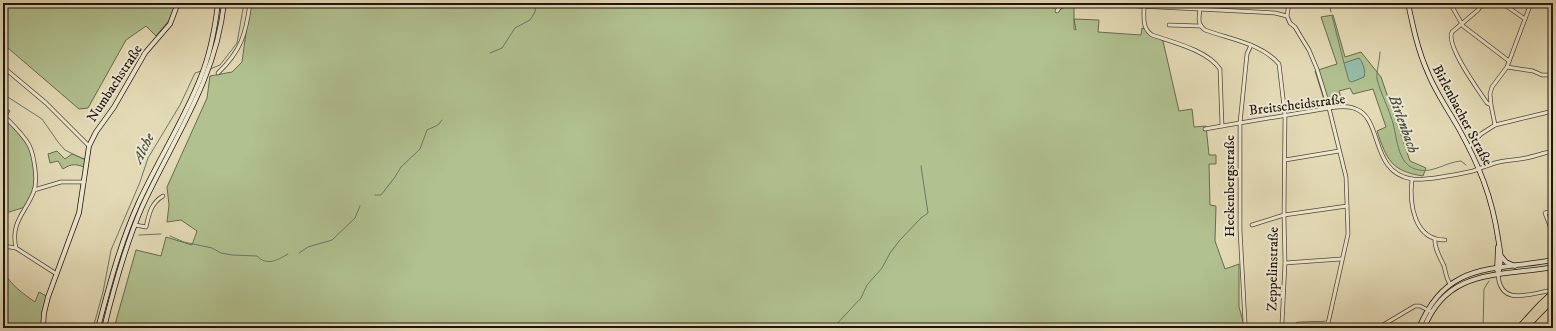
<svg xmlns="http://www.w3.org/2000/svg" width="1556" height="331" viewBox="0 0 1556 331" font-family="'IM FELL DW Pica',serif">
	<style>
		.green { fill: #b1c190; stroke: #686a50 }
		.water { fill: #97bca9; stroke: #67796b }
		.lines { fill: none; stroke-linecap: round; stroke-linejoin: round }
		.stream { stroke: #67796b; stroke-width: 1 }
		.street-casing { stroke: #504639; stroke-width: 4.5 }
		.secondary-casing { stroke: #1f140f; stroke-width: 5.5 }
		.highway-casing { stroke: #1f140f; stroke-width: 7 }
		.street { stroke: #ede8d0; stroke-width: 3 }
		.secondary { stroke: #ede8d0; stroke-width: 4 }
		.highway { stroke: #e4dbb6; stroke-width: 5.5 }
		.labels { text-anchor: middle; stroke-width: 4; stroke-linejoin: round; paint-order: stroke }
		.street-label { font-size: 14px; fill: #1f140f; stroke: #ede8d0 }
		.water-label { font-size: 15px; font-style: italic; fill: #494f45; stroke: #ede8d0 }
	</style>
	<rect width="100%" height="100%" fill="#e4dbb6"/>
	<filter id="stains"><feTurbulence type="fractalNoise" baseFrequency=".005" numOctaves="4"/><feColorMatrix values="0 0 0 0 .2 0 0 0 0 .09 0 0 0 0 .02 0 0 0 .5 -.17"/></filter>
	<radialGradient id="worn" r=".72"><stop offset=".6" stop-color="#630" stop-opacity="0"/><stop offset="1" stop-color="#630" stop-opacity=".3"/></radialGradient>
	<!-- green -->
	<g class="green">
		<polygon points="3,3 178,3 171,18 156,36 146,26 126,40 88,108 79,109 8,48 3,59"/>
		<polygon points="250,3 1071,3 1054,7 1053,8 1074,6 1074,29 1076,30 1074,19 1099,20 1098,32 1141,35 1142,28 1148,30 1163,41 1179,111 1192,109 1194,127 1206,126 1209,155 1216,155 1216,164 1209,164 1210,205 1216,206 1215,241 1225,269 1239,264 1239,307 1245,328 114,328 136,250 161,256 166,237 192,245 197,231 181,220 167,222 169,205 167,187 207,98 210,76 232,72 242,62"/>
		<path d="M1333,15L1345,57L1361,52L1381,77L1410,161L1426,168L1423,176C1391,171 1387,160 1377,131L1386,127L1373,89L1353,94L1350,88L1339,91L1343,104L1326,106L1315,71L1337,64L1321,17Z"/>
		<polygon points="3,106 10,111 7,116 4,115 21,134 29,146 35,172 34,190 25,207 3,214"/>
		<path d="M57,151L65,159L72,154L87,160L86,168C77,164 72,163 63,169L58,161L50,163L48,154Z"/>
		<path d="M3,271C11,285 22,293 35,302L39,292L48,297L43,328H3Z"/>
	</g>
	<!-- water -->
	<path class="water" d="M1359,58C1363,62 1366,72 1364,77L1352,82L1349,81L1344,63Z"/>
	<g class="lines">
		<!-- stream -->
		<g class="stream">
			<polyline points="1329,3 1331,12"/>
			<polyline points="1332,16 1344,63"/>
			<path d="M1380,52C1380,59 1376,73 1377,79C1380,92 1387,104 1391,117C1398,134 1395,166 1419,170C1434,173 1446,162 1461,161L1466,165"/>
			<polyline points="490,53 502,48 515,28 530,20 535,12 536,3"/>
			<polyline points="210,69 220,65 237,43 244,3"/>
			<polyline points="3,94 42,119 58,142 65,150 83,159"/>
			<polyline points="375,195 381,195 395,177 401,167 420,149 427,130 438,125 442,120"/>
			<polyline points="139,235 161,234"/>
			<path d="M170,236L184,242L212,248L221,253L232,255L257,256C267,266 276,261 288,254"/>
			<polyline points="1552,246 1553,246"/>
			<polyline points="299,253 308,247 332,240 355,218 360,206"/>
			<polyline points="93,328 103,292 111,250 117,236 140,182 148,158 180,105 195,73 201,71"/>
			<polyline points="833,328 861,298 867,285 882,268 890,253 900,240 921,218 928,213 921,166"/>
			<polyline points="1483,328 1484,289 1489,281"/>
		</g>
		<!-- street casing -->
		<g class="street-casing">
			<g id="street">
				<polyline points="1289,3 1287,16 1290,23 1295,27 1301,37 1309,50 1317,69 1329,108 1346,177 1348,234 1327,328"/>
				<polyline points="1450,3 1463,26 1509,61"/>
				<path d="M1483,3L1478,10L1452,32C1445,45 1479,91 1487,103L1491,105L1495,125"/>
				<polyline points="1502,3 1525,19"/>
				<path d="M1144,7C1144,18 1142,28 1152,35C1172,42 1207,50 1220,69L1222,126L1329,108C1338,107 1348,105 1356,109C1383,119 1370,173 1412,179C1426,181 1459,174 1473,171C1482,168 1490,164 1499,162C1508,160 1517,160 1526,158C1535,156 1544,153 1553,151"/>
				<path d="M1200,9C1199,18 1197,24 1205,30C1229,39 1261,43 1279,64L1285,115L1284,215L1285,263L1282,323"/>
				<path d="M1057,11C1061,3 1073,3 1080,3L1275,13L1287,16"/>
				<polyline points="1169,25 1200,26"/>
				<polyline points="3,67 46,103 89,146"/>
				<polyline points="1507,67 1533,71 1542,75 1553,75"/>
				<path d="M218,73C241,51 246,34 250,3"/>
				<polyline points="1491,105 1490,94 1492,87 1507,67 1531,3"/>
				<path d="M3,115C12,124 23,134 29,145C34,155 38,180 34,191C26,212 10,222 16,248L55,273"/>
				<polyline points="1205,129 1222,126"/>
				<polyline points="1469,147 1481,134 1495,125 1553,111"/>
				<polyline points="1285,160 1339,151"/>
				<path d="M1412,179C1409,204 1414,240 1445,240"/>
				<polyline points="34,190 61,182 84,182"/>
				<path d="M135,225L146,227C149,214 151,203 163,196"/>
				<polyline points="1252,225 1284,215 1347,206"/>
				<polyline points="1550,226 1545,213 1553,211"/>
				<path d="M1435,239C1434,248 1440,257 1444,266C1446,273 1446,278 1450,284"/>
				<polyline points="3,246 16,248"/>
				<polyline points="1285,263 1341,259"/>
				<path d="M1498,274C1500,308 1531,293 1553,290"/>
				<polyline points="1298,324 1328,323"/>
				<polyline points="1246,328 1245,322 1240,230 1240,123 1247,54 1251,45"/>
				<polyline points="1378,328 1415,306 1420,306 1432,312"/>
			</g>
		</g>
		<!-- secondary casing -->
		<g class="secondary-casing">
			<g id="secondary">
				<path d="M1408,3C1413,27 1418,51 1428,73C1436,93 1449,111 1459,129C1479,165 1492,197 1498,238C1500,251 1503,261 1498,274"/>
				<polyline points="1501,256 1506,262 1515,266"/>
				<polyline points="1497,270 1498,247"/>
				<polyline points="43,328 44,313 48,297 79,213 89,146 96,132 114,107 145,53 170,24 178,3"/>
				<path d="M98,328C109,286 120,244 138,204C157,162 183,122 200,79C210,55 215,29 218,3"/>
				<path d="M104,328C114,287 125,246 142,207C173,139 216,80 224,3"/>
				<path d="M1419,328C1446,261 1493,271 1553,260"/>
				<path d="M1424,328C1448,267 1500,277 1553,267"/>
			</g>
		</g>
		<!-- highway casing -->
		<g class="highway-casing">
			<g id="highway">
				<polyline points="1519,328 1540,305 1553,293"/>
				<polyline points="1525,328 1553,299"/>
			</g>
		</g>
		<!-- street -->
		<use href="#street" class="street"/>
		<!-- secondary -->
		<use href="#secondary" class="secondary"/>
		<!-- highway -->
		<use href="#highway" class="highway"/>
	</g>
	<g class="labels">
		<!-- street labels -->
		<g class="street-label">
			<text transform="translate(114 83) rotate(-57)" y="5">Numbachstraße</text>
			<text transform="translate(1297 104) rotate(-7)" y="5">Breitscheidstraße</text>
			<text transform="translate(1463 115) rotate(62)" y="5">Birlenbacher Straße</text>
			<text transform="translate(1229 186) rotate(-90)" y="5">Heckenbergstraße</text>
			<text transform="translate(1272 269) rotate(-89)" y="5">Zeppelinstraße</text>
		</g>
		<!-- water labels -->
		<g class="water-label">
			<text transform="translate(1404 124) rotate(70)" y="5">Birlenbach</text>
			<text transform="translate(143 148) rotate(-64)" y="5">Alche</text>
		</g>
	</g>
	<!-- margin -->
	<rect width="1556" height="331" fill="none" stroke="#e4dbb6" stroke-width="16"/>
	<rect x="4" y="4" width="1548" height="323" fill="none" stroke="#1f140f" stroke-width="2"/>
	<rect x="8" y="8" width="1540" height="315" fill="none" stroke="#1f140f"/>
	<rect width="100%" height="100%" filter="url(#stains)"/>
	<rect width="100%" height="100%" fill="url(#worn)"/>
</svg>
